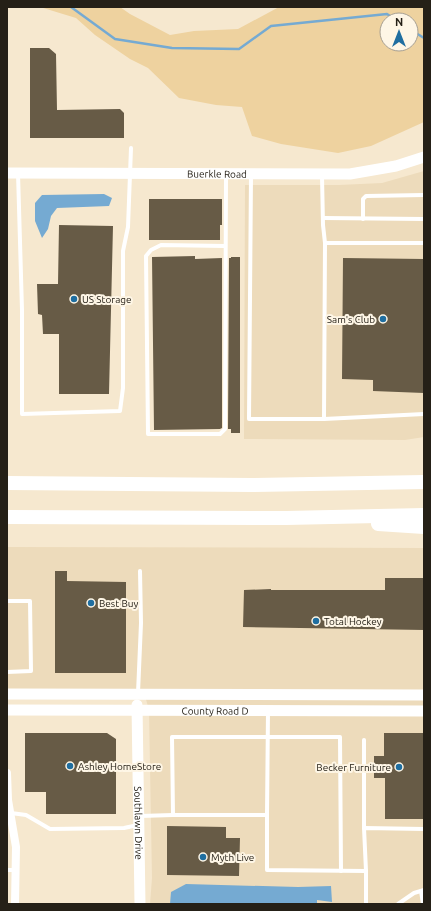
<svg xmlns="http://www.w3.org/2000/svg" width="431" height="911" viewBox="0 0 431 911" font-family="Ubuntu,sans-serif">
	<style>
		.built { fill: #eddbbb }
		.green { fill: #eed29f; fill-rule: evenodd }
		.water { fill: #75aad2 }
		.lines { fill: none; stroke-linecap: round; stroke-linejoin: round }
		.stream { stroke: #75aad2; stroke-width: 2.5 }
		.building { fill: #675b46 }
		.lane { stroke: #fff; stroke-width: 4 }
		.street { stroke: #fff; stroke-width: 8 }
		.secondary { stroke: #fff; stroke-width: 11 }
		.highway { stroke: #fff; stroke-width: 14 }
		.poi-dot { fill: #1f6ea0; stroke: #fef6e6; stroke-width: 1.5 }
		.labels { text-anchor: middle; stroke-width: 4; stroke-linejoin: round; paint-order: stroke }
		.street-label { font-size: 10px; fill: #252017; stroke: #fef6e6 }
		.poi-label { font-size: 10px; fill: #252017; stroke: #fef6e6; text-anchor: start }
	</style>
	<rect width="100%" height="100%" fill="#f6e8cf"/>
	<!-- built -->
	<g class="built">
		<polygon points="424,171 424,437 405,440 244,439 245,185 339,185 382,183"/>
		<polygon points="7,547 424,548 424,904 150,904 152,878 149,710 145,696 7,695"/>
	</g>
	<!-- green -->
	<path class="green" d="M40,7H120L130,14L170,35L194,31L238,29L279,7H424V122L371,146L338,153L281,144L252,136L242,107L216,105L179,98L148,68L130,59L95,35L76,18ZM387,20H411V44H387Z"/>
	<!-- water -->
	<g class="water">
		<polygon points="104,194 112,198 109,206 57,208 51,216 48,229 42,238 35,221 35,203 42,195"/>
		<polygon points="186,884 298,887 331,886 332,902 317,900 317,904 170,904 171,892"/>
	</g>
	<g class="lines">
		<!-- stream -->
		<g class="stream">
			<polyline points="71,7 115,39 172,48 239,49 271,26 387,14 396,20"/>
			<polyline points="411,30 424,38"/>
		</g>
	</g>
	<!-- building -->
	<g class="building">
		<polygon points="30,48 49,48 56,54 57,110 120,109 124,113 124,138 30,138"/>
		<polygon points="149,199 222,199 222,225 220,225 220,240 149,240"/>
		<polygon points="59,225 113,226 109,394 59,394 59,334 43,334 42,315 38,314 37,284 58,284"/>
		<polygon points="195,256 195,259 222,258 222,428 220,429 154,430 152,257"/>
		<polygon points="231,257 240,257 240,433 231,433 231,429 228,429 229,258 231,258"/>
		<polygon points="343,258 424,259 424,393 373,391 373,380 342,379"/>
		<polygon points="55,571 67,571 67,581 126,582 126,673 55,673"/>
		<polygon points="385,578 424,578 424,630 243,627 244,590 271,589 271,590 385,590"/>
		<polygon points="25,733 107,733 116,739 116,814 46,814 46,792 25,792"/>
		<polygon points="384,733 424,733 424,819 385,819 385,778 374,778 374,756 384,756"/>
		<polygon points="167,826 226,827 226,838 240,838 239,876 167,875"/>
	</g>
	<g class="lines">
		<!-- lane -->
		<g class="lane">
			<polyline points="18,173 22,310 22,414 120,411 123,388 123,251 128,227 131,148"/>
			<polyline points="251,175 249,419 324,419 424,414"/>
			<polyline points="322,176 323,225 325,243 324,419"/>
			<polyline points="323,218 424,219"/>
			<polyline points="363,219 363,199 366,196 424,195"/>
			<polyline points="325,243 424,243"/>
			<polyline points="225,246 161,245 151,250 146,256 148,434 220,434 225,429 226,174"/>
			<polyline points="7,601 30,601 31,671 7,672"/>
			<polyline points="138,693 141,623 140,571"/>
			<polyline points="11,813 26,815 50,829 124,828 138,825"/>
			<polyline points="173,815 172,737 340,737 341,871"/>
			<polyline points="267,815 268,711"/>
			<polyline points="140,816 173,815 267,815 267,870 366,871 364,828 424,829"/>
			<polyline points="364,828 364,740"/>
			<polyline points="7,870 15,870"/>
			<polyline points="366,871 366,904"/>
			<polyline points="421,891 423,904"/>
			<polyline points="398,904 414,893 424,890"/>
		</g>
		<!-- street -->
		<polyline class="street" points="7,773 8,800 16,847 15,904"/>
		<!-- secondary -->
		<g class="secondary">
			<path id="s1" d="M7,173L350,174L396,166L424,157"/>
			<polyline points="7,694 424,695"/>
			<path id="s2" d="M137,705L140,904"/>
			<path id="s3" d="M7,710L424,711"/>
		</g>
		<!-- highway -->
		<g class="highway">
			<polyline points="7,483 252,485 424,482"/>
			<polyline points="7,517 286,518 424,515"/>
			<polyline points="378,524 424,527"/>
		</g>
	</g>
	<!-- markers -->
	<g class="poi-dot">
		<circle cx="74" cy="299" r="4"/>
		<circle cx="383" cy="319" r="4"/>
		<circle cx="91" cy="603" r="4"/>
		<circle cx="316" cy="621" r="4"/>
		<circle cx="70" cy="766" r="4"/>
		<circle cx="399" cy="767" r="4"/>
		<circle cx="203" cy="857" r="4"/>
	</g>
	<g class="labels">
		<!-- street labels -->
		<g class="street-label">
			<text dy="4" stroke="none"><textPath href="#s1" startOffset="210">Buerkle Road</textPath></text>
			<text dy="4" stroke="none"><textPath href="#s3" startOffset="208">County Road D</textPath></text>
			<text dy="4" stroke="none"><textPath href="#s2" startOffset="118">Southlawn Drive</textPath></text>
		</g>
		<!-- poi labels -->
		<g class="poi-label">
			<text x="82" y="303">US Storage</text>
			<text x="375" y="323" text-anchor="end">Sam's Club</text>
			<text x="99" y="607">Best Buy</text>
			<text x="324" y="625">Total Hockey</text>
			<text x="78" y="770">Ashley HomeStore</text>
			<text x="391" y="771" text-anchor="end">Becker Furniture</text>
			<text x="211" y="861">Myth Live</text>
		</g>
	</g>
	<!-- border -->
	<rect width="431" height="911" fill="none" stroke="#252017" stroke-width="16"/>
	<!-- north arrow -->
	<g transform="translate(399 32)"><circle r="19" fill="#fef6e6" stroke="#a7a093"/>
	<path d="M0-3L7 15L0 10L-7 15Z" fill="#1f6ea0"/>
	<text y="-6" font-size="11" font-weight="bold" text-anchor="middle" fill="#252017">N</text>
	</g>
</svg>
